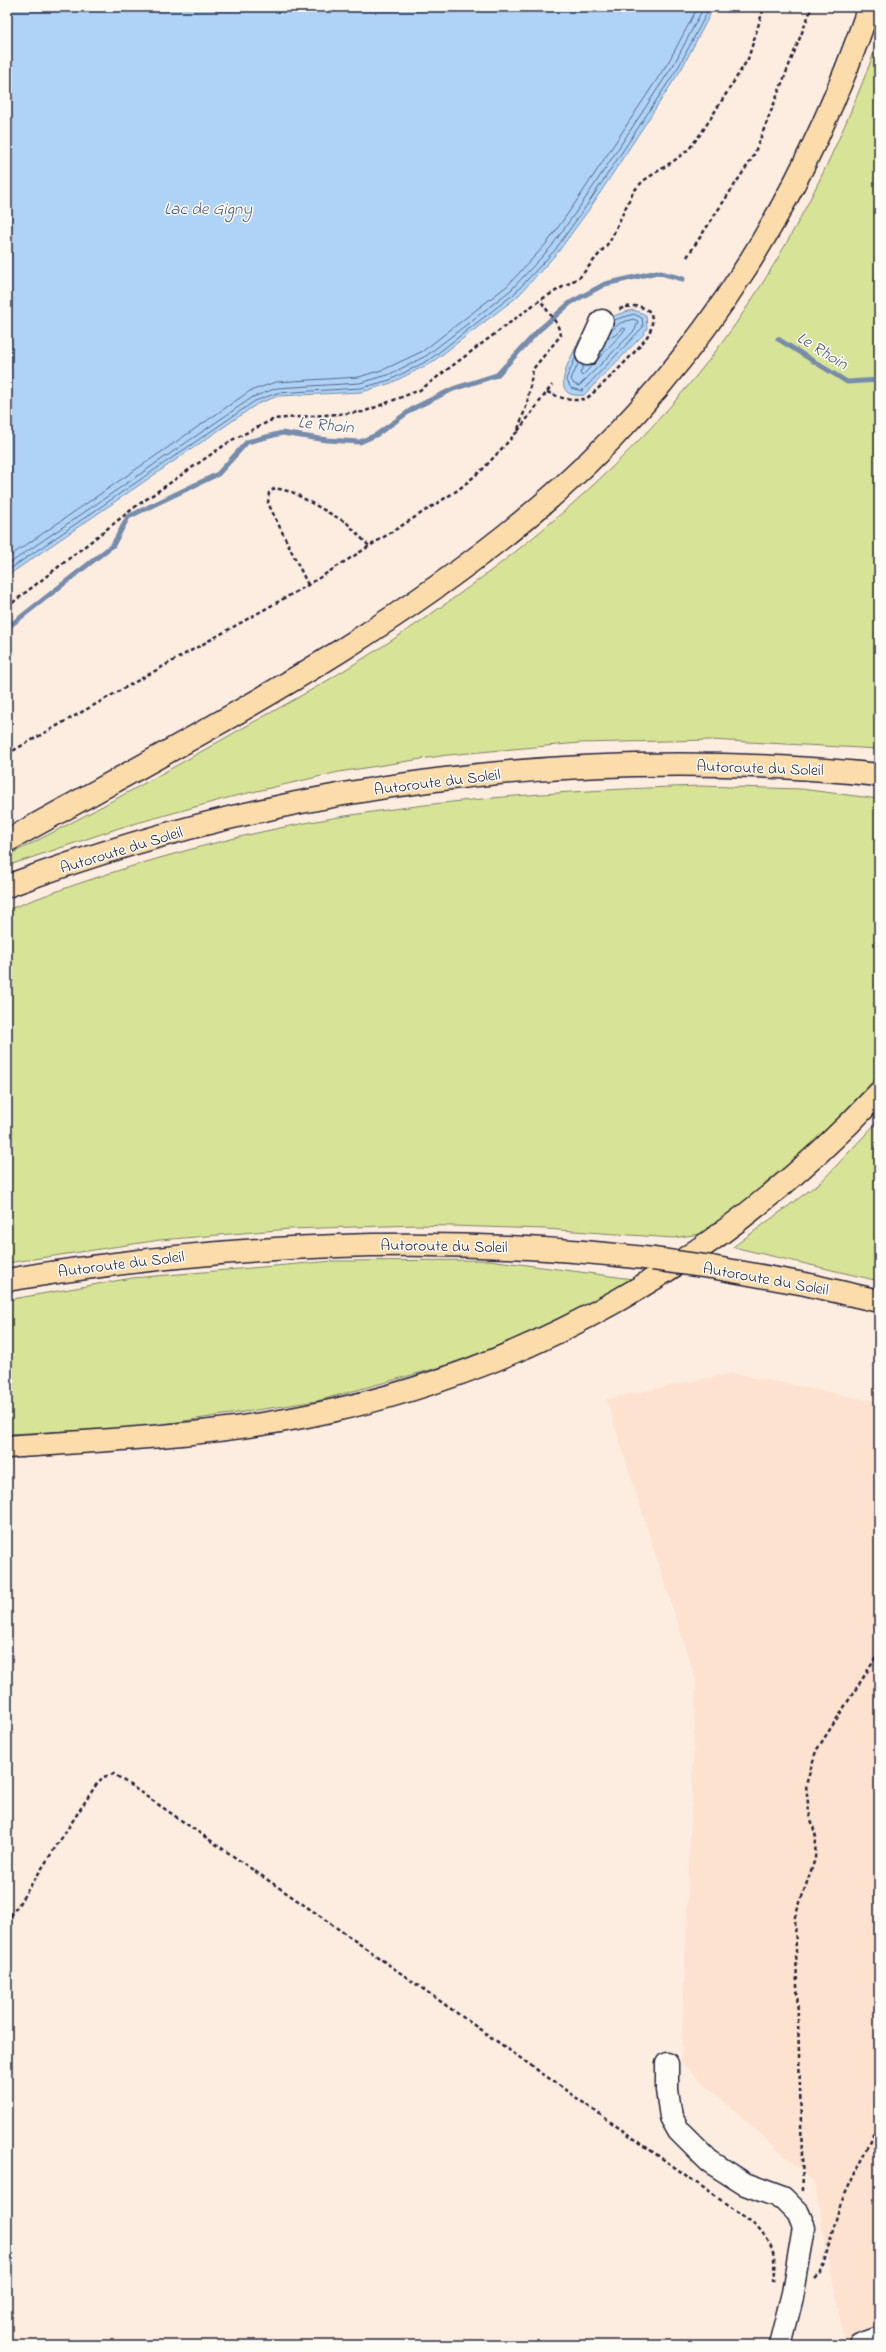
<svg xmlns="http://www.w3.org/2000/svg" width="886" height="2352" viewBox="0 0 886 2352" font-family="'Indie Flower',sans-serif">
	<style>
		.built { fill: #fde2d0 }
		.green { fill: #d7e396; stroke: #7c8268 }
		.water { fill: #aed3f7; stroke: #768cac }
		.lines { fill: none; stroke-linecap: round; stroke-linejoin: round }
		.shore { stroke: #5a6986; stroke-width: 1 }
		.stream { stroke: #768cac; stroke-width: 5 }
		.minor-casing { stroke: #22223b; stroke-width: 25 }
		.highway-casing { stroke: #22223b; stroke-width: 25 }
		.path { stroke: #22223b; stroke-width: 2.5; stroke-dasharray: 4 3; stroke-linecap: butt }
		.minor { stroke: #fdfcf7; stroke-width: 22 }
		.highway { stroke: #fddcac; stroke-width: 22 }
		.highway-bridge-casing { stroke: #22223b; stroke-width: 25; stroke-linecap: butt }
		.highway-bridge { stroke: #fddcac; stroke-width: 22 }
		.labels { text-anchor: middle; stroke-width: 3; stroke-linejoin: round; paint-order: stroke }
		.street-label { font-size: 16px; fill: #22223b; stroke: #fdfcf7 }
		.water-label { font-size: 17px; font-style: italic; fill: #4c5773; stroke: #fdfcf7 }
	</style>
	<rect width="100%" height="100%" fill="#fdede0"/>
	<filter id="ink" filterUnits="userSpaceOnUse"><feTurbulence type="fractalNoise" baseFrequency=".025" numOctaves="2"/><feDisplacementMap in="SourceGraphic" scale="8" xChannelSelector="R" yChannelSelector="G"/><feConvolveMatrix kernelMatrix="1 2 1 2 8 2 1 2 1" color-interpolation-filters="sRGB"/></filter>
	<g filter="url(#ink)">
		<!-- built -->
		<polygon class="built" points="731,1373 879,1402 879,2345 845,2345 814,2182 681,2063 696,1681 606,1399"/>
		<!-- green -->
		<g class="green">
			<path d="M879,39V749L710,740L579,743L447,755L339,772L231,797L119,828L7,866V856C86,816 164,773 241,729C277,709 313,690 348,668C483,585 611,485 709,360C784,263 837,154 879,39Z"/>
			<path d="M699,786L801,789L879,799V1075L838,1118L769,1184L700,1234L673,1238L545,1229L418,1225L290,1229L160,1240L7,1263V910C113,868 239,832 352,815C467,797 583,790 699,786Z"/>
			<polygon points="879,1120 879,1281 733,1247 822,1181"/>
			<polygon points="489,1260 633,1279 610,1294 474,1358 317,1401 137,1428 7,1434 7,1300 132,1278 334,1261"/>
		</g>
		<!-- water -->
		<g class="water">
			<polygon points="7,7 714,7 682,68 590,208 558,252 517,297 431,363 391,383 362,392 278,396 257,404 7,576"/>
			<path d="M634,310L646,315L647,328L643,335L584,395C553,399 564,371 572,355C576,347 580,337 586,331C596,322 621,312 634,310Z"/>
		</g>
		<g class="lines">
			<!-- shore -->
			<g class="shore">
				<polyline points="576,357 566,379 571,388 582,391 643,327 642,318 634,314 614,320"/>
				<polyline points="579,362 571,379 574,384 579,386 635,330 638,321 633,319 620,323 611,331"/>
				<polyline points="584,365 580,373 582,376 626,329 623,328 614,336 607,338"/>
				<polyline points="7,558 250,391 276,382 359,377 385,369 423,351 507,286 547,243 578,199 669,61 698,7"/>
				<polyline points="7,565 253,397 277,388 360,383 388,375 426,356 511,290 551,247 583,202 674,64 704,7"/>
				<polyline points="7,571 255,401 277,393 361,388 390,380 429,360 514,294 555,250 587,205 679,66 710,7"/>
			</g>
			<!-- stream -->
			<g class="stream">
				<polyline points="778,339 847,382 879,380"/>
				<polyline points="7,628 113,545 128,517 218,474 247,442 282,433 327,440 360,442 376,435 414,408 453,389 497,375 538,331 570,303 605,284 657,272 683,279"/>
			</g>
			<!-- minor casing -->
			<g class="minor-casing">
				<g id="minor">
					<polyline points="587,354 602,321"/>
					<polyline points="667,2064 667,2090 671,2117 679,2131 709,2161 745,2184 783,2198 798,2213 804,2227 793,2293 780,2345"/>
					<polyline points="860,2345 879,2338"/>
				</g>
			</g>
			<!-- highway casing -->
			<g class="highway-casing">
				<g id="highway">
					<path d="M7,841C195,735 400,633 561,488C706,357 807,191 869,7"/>
					<path d="M7,886C284,782 585,744 879,775"/>
					<polyline points="711,1267 805,1284 879,1301"/>
					<path d="M7,1280C221,1244 437,1233 653,1259"/>
					<path d="M7,1447C107,1440 208,1436 307,1416C531,1371 723,1259 879,1093"/>
				</g>
			</g>
			<!-- path -->
			<g class="path">
				<polyline points="687,257 753,157 812,7"/>
				<path d="M547,392C562,398 572,403 587,398C599,389 644,345 649,333C653,326 653,318 650,312C639,303 629,306 617,310"/>
				<polyline points="518,431 552,385"/>
				<polyline points="308,585 268,503 269,493 275,488 292,492 347,523 369,546"/>
				<polyline points="7,607 135,507 232,440 274,419 363,412 420,390 540,300 580,277 610,241 633,192 643,181 675,160 689,149 702,132 748,59 764,7"/>
				<polyline points="7,754 308,585 458,490 483,469 517,432 527,404 533,369 561,335 557,324 540,300"/>
				<path d="M7,1922L96,1785L103,1777L114,1774L320,1916L756,2225C775,2247 776,2254 773,2282"/>
				<polyline points="803,2191 795,1917 815,1859 816,1837 809,1812 806,1785 816,1751 879,1653"/>
				<polyline points="815,2279 821,2273 840,2205 879,2122"/>
			</g>
			<!-- minor -->
			<use href="#minor" class="minor"/>
			<!-- highway -->
			<use href="#highway" class="highway"/>
			<!-- highway-bridge casing -->
			<g class="highway-bridge-casing">
				<polyline id="highway-bridge" points="653,1259 711,1267"/>
			</g>
			<!-- highway-bridge -->
			<use href="#highway-bridge" class="highway-bridge"/>
		</g>
	</g>
	<g class="labels">
		<!-- street labels -->
		<g class="street-label">
			<text transform="translate(760 767) rotate(2)" y="6">Autoroute du Soleil</text>
			<text transform="translate(437 781) rotate(-7)" y="6">Autoroute du Soleil</text>
			<text transform="translate(121 849) rotate(-17)" y="6">Autoroute du Soleil</text>
			<text transform="translate(444 1245) rotate(1)" y="6">Autoroute du Soleil</text>
			<text transform="translate(121 1263) rotate(-7)" y="6">Autoroute du Soleil</text>
			<text transform="translate(766 1278) rotate(10)" y="6">Autoroute du Soleil</text>
		</g>
		<!-- water labels -->
		<g class="water-label">
			<text x="208" y="214">Lac de Gigny</text>
			<text transform="translate(823 350) rotate(32)" y="6">Le Rhoin</text>
			<text transform="translate(326 424) rotate(6)" y="6">Le Rhoin</text>
		</g>
	</g>
	<!-- margin -->
	<rect width="886" height="2352" fill="none" stroke="#fdfcf7" stroke-width="24"/>
	<rect x="12" y="12" width="862" height="2328" fill="none" stroke="#22223b" stroke-width="1.5" filter="url(#ink)"/>
</svg>
